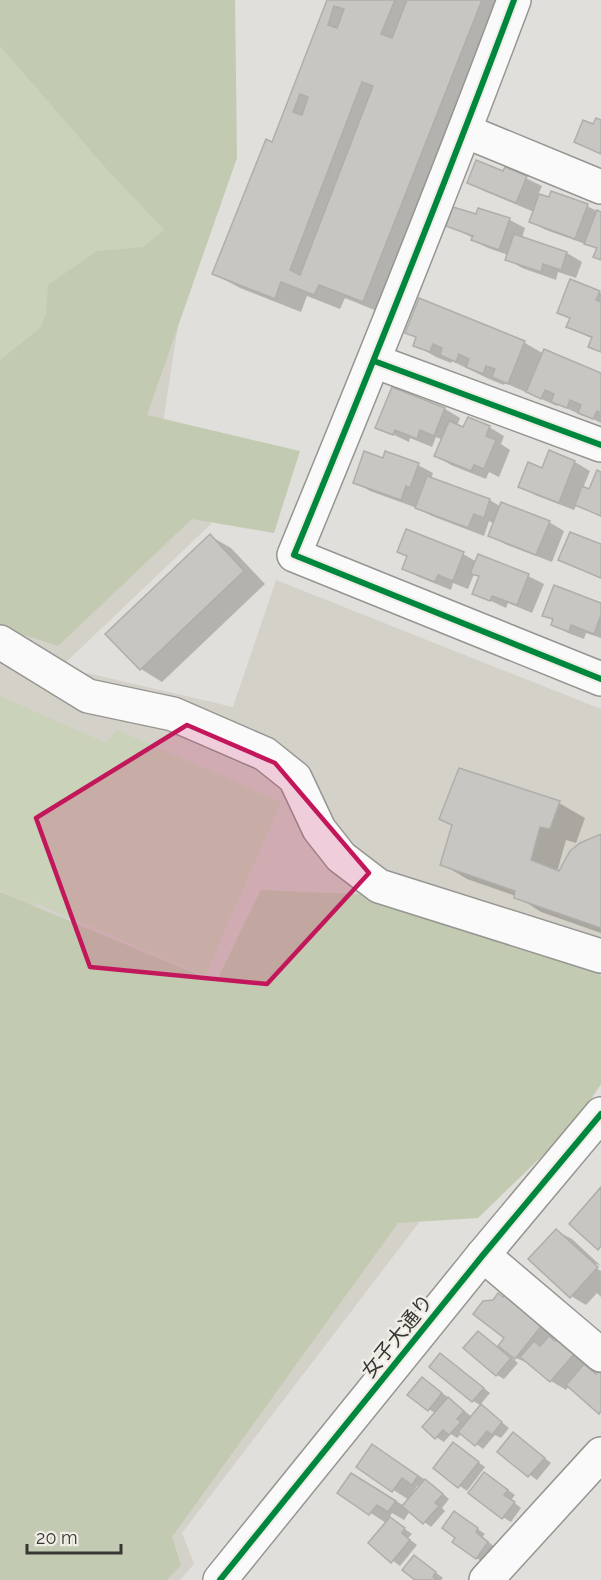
<svg xmlns="http://www.w3.org/2000/svg" width="601" height="1580" viewBox="0 0 601 1580" font-family="Raleway,'Noto Sans JP',sans-serif">
	<style>
		.built { fill: #d4d1c8 }
		.green { fill: #cad2ba }
		.forest { fill: #c2cab2 }
		.shadow { fill: #0003; fill-rule: evenodd }
		.building { fill: #c7c6c3; stroke: #afaeab; stroke-width: 1.5; fill-rule: evenodd }
		.lines { fill: none; stroke-linecap: round; stroke-linejoin: round }
		.minor-casing { stroke: #969592; stroke-width: 36 }
		.minor { stroke: #fafafa; stroke-width: 33 }
		.cycleway-casing { stroke: #f0ede6; stroke-width: 10 }
		.cycleway { stroke: #00873e; stroke-width: 6 }
		.marked { fill: #c2185b; fill-opacity: 0.2; stroke: #c2185b; stroke-width: 4.5; stroke-linejoin: round }
		.labels { text-anchor: middle; stroke-width: 5; stroke-linejoin: round; paint-order: stroke }
		.street-label { font-size: 20px; fill: #373633; stroke: #f0ede6 }
	</style>
	<rect width="100%" height="100%" fill="#e0dfdb"/>
	<!-- built -->
	<polygon class="built" points="0,0 229,0 163,422 211,524 61,667 233,707 276,580 601,709 601,1050 424,1216 182,1533 194,1564 180,1580 0,1580"/>
	<!-- green -->
	<g class="green">
		<polygon points="0,46 104,166 164,230 143,247 97,251 48,285 46,314 40,328 0,360"/>
		<polygon points="0,696 106,743 117,730 281,802 205,976 36,903 34,906 0,891"/>
	</g>
	<!-- forest -->
	<g class="forest">
		<polygon points="0,0 235,0 237,158 147,415 300,451 274,533 192,519 58,646 0,627 0,360 40,328 46,314 48,285 97,251 143,247 164,230 104,166 0,46"/>
		<polygon points="261,890 423,897 589,955 601,977 601,1084 574,1125 478,1218 398,1223 172,1537 181,1565 167,1580 0,1580 0,892 216,982"/>
	</g>
	<!-- shadow -->
	<g class="shadow">
		<polygon points="329,0 513,0 389,316 345,298 340,309 307,296 301,312 240,288 214,274 273,144"/>
		<polygon points="505,168 542,186 538,195 550,199 587,206 601,213 601,260 595,257 598,250 591,246 546,230 531,222 534,212 484,191 469,182 504,173"/>
		<polygon points="479,210 510,220 525,228 522,238 567,253 582,262 576,278 558,272 556,280 522,268 507,259 508,255 488,248 472,240 473,238 448,225 477,216"/>
		<polygon points="571,281 601,293 601,352 590,346 593,339 568,327 571,319 559,312"/>
		<polygon points="419,300 525,343 544,354 601,375 601,423 583,414 583,416 558,404 557,406 505,383 504,385 489,379 452,361 451,363 436,357 415,345 418,338 407,332"/>
		<polygon points="393,389 445,409 460,418 457,426 464,429 489,427 504,436 501,444 510,450 499,477 489,472 486,479 451,465 436,456 443,440 436,437 432,447 410,438 409,442 377,427"/>
		<polygon points="550,452 575,462 590,471 583,488 590,491 601,473 601,517 577,504 574,510 535,495 520,486 543,470"/>
		<polygon points="383,460 418,465 433,473 431,479 490,500 501,507 549,522 564,531 552,562 505,544 490,535 495,524 489,521 484,536 432,516 417,508 370,491 355,482"/>
		<polygon points="407,531 463,554 477,562 479,556 528,576 544,584 532,613 508,603 506,608 474,593 480,577 474,574 468,589 453,583 451,590 419,577 404,568 408,557 398,551"/>
		<polygon points="210,536 231,548 265,584 162,682 141,669 107,634"/>
		<polygon points="601,546 601,579 560,560"/>
		<polygon points="601,605 601,638 586,633 584,639 568,633 553,624 554,621 544,615"/>
		<polygon points="559,803 585,818 576,843 566,840 557,872 560,872 601,836 601,933 541,912 516,896 467,879 442,864"/>
		<polygon points="556,1231 572,1239 601,1266 592,1262 591,1265 601,1271 601,1297 597,1293 586,1305 571,1296"/>
		<polygon points="494,1301 558,1334 553,1340 589,1362 586,1366 598,1374 601,1371 601,1413 569,1386 566,1390 551,1381 532,1365 516,1358 506,1350 505,1352 518,1363 504,1379 497,1375 479,1333 499,1348 506,1338"/>
		<polygon points="448,1359 490,1393 480,1405 473,1401"/>
		<polygon points="430,1383 472,1417 481,1406 509,1428 501,1438 495,1435 483,1449 462,1433 457,1438 451,1434 444,1442 436,1437 436,1414 410,1395"/>
		<polygon points="514,1434 551,1463 537,1480 499,1452"/>
		<polygon points="454,1444 485,1467 467,1491 435,1468"/>
		<path d="M388,1455L433,1485L449,1499L442,1508L445,1511L431,1527L410,1511L404,1520L392,1513L389,1518L412,1534L408,1538L417,1545L400,1566L370,1543L386,1523L339,1492L375,1487L404,1506L409,1500L358,1467ZM417,1486L420,1487L414,1495L412,1494Z"/>
		<polygon points="492,1478 515,1495 511,1500 521,1508 511,1522 503,1517"/>
		<polygon points="455,1513 485,1534 482,1537 495,1547 484,1562 476,1558 457,1538"/>
		<polygon points="421,1561 443,1578 441,1580 417,1580"/>
	</g>
	<!-- building -->
	<g class="building">
		<path d="M327,0H395L381,34L392,38L407,0H482L363,302L319,285L314,295L281,282L275,299L212,274L266,139L272,142ZM334,6L344,9L337,28L328,25ZM362,82L373,86L300,275L290,270ZM300,94L308,97L302,115L293,112Z"/>
		<polygon points="596,118 601,120 601,154 574,142 583,120 593,124"/>
		<polygon points="476,160 503,171 505,167 527,176 516,203 467,183"/>
		<polygon points="551,191 588,204 575,239 529,222 539,194 549,197"/>
		<polygon points="453,207 476,214 478,208 510,218 499,250 471,240 473,236 446,226"/>
		<polygon points="597,210 601,212 601,260 593,257 597,248 584,244"/>
		<polygon points="514,234 567,252 561,270 543,264 541,272 505,260"/>
		<polygon points="570,279 600,291 596,300 601,302 601,352 588,347 592,337 566,327 570,318 557,313"/>
		<polygon points="419,298 525,341 508,384 492,377 495,369 486,366 483,374 466,367 469,359 459,354 456,362 440,355 442,348 433,344 430,352 413,346 416,337 405,333"/>
		<polygon points="544,349 601,373 601,413 597,411 593,419 578,413 581,405 570,400 567,408 551,402 554,394 545,390 541,399 526,392"/>
		<polygon points="392,387 445,408 434,436 420,430 417,439 395,430 393,435 375,428"/>
		<polygon points="468,417 490,426 486,436 496,440 484,469 474,465 471,471 434,456 449,421 463,427"/>
		<polygon points="549,450 575,461 559,503 518,487 528,462 542,468"/>
		<polygon points="364,451 383,458 385,451 419,463 410,488 406,486 401,500 353,483"/>
		<polygon points="597,470 601,472 601,516 575,505 582,486 589,489"/>
		<polygon points="427,476 490,499 484,518 474,514 468,528 415,508"/>
		<polygon points="501,502 550,521 536,555 488,536"/>
		<polygon points="406,529 464,552 453,581 438,575 435,582 402,569 407,556 397,552"/>
		<polygon points="570,532 601,544 601,578 558,560"/>
		<polygon points="210,534 244,571 140,670 105,634"/>
		<polygon points="478,554 529,574 517,605 492,596 490,601 472,594 479,576 470,574"/>
		<polygon points="554,585 601,603 601,615 594,634 571,625 569,632 551,625 553,619 542,616"/>
		<polygon points="459,768 560,801 550,829 540,827 531,860 559,871 570,851 580,843 601,834 601,928 514,898 515,891 440,865 452,825 439,819"/>
		<polygon points="601,1187 601,1246 598,1250 569,1224"/>
		<polygon points="556,1229 598,1267 570,1298 528,1259"/>
		<polygon points="498,1293 503,1297 506,1293 543,1324 515,1359 498,1346 504,1338 473,1314 483,1301 493,1300"/>
		<polygon points="478,1331 511,1358 496,1376 463,1348"/>
		<polygon points="549,1336 555,1341 558,1338 575,1353 550,1382 520,1357 534,1341 540,1346"/>
		<polygon points="440,1353 484,1388 472,1402 429,1367"/>
		<polygon points="584,1364 596,1374 601,1369 601,1411 599,1414 566,1385"/>
		<polygon points="422,1377 442,1393 428,1411 407,1395"/>
		<polygon points="448,1397 464,1411 457,1419 461,1422 449,1435 443,1430 435,1439 422,1427"/>
		<polygon points="481,1404 502,1422 492,1435 487,1431 475,1446 458,1432"/>
		<polygon points="513,1432 545,1458 528,1477 497,1452"/>
		<polygon points="453,1442 479,1462 458,1488 433,1468"/>
		<polygon points="372,1444 418,1476 412,1485 402,1478 392,1492 356,1467"/>
		<polygon points="484,1472 508,1490 504,1495 515,1502 502,1519 468,1493"/>
		<polygon points="351,1473 396,1501 388,1512 377,1505 369,1515 337,1493"/>
		<polygon points="425,1479 443,1494 435,1503 439,1506 423,1524 402,1506"/>
		<polygon points="454,1511 478,1528 476,1532 488,1542 476,1559 452,1542 455,1538 442,1528"/>
		<polygon points="390,1517 405,1528 402,1533 410,1540 391,1563 368,1543"/>
		<polygon points="414,1555 436,1572 433,1577 438,1580 415,1580 402,1570"/>
	</g>
	<g class="lines">
		<!-- minor casing -->
		<g class="minor-casing">
			<g id="minor">
				<path d="M514,0C444,187 370,371 294,555L601,679"/>
				<polyline points="465,131 601,187"/>
				<polyline points="374,361 601,445"/>
				<polyline points="0,642 88,696 173,714 265,754 295,778 319,829 341,857 379,886 601,956"/>
				<polyline points="483,1255 601,1355"/>
				<polyline points="220,1580 483,1255 601,1114"/>
				<polyline points="486,1580 601,1454"/>
			</g>
		</g>
		<!-- minor -->
		<use href="#minor" class="minor"/>
		<!-- cycleway casing -->
		<g class="cycleway-casing">
			<g id="cycleway">
				<path d="M514,0C444,187 370,371 294,555L601,679"/>
				<polyline points="374,361 601,445"/>
				<polyline points="220,1580 483,1255 601,1114"/>
			</g>
		</g>
		<!-- cycleway -->
		<use href="#cycleway" class="cycleway"/>
	</g>
	<!-- marked area -->
	<path class="marked" d="M187,725L275,763L369,873L267,984L90,967L36,818Z"/>
	<g class="labels">
		<!-- street labels -->
		<g class="street-label">
			<text transform="translate(397 1336) rotate(-51)" y="7">女子大通り</text>
		</g>
	</g>
	<!-- scale -->
	<path d="M27 1544v9h94v-9" fill="none" stroke="#373633" stroke-width="3"/>
	<text x="36" y="1544" font-size="18" fill="#373633" stroke="#f0ede6" stroke-width="4.5" paint-order="stroke">20 m</text>
</svg>
